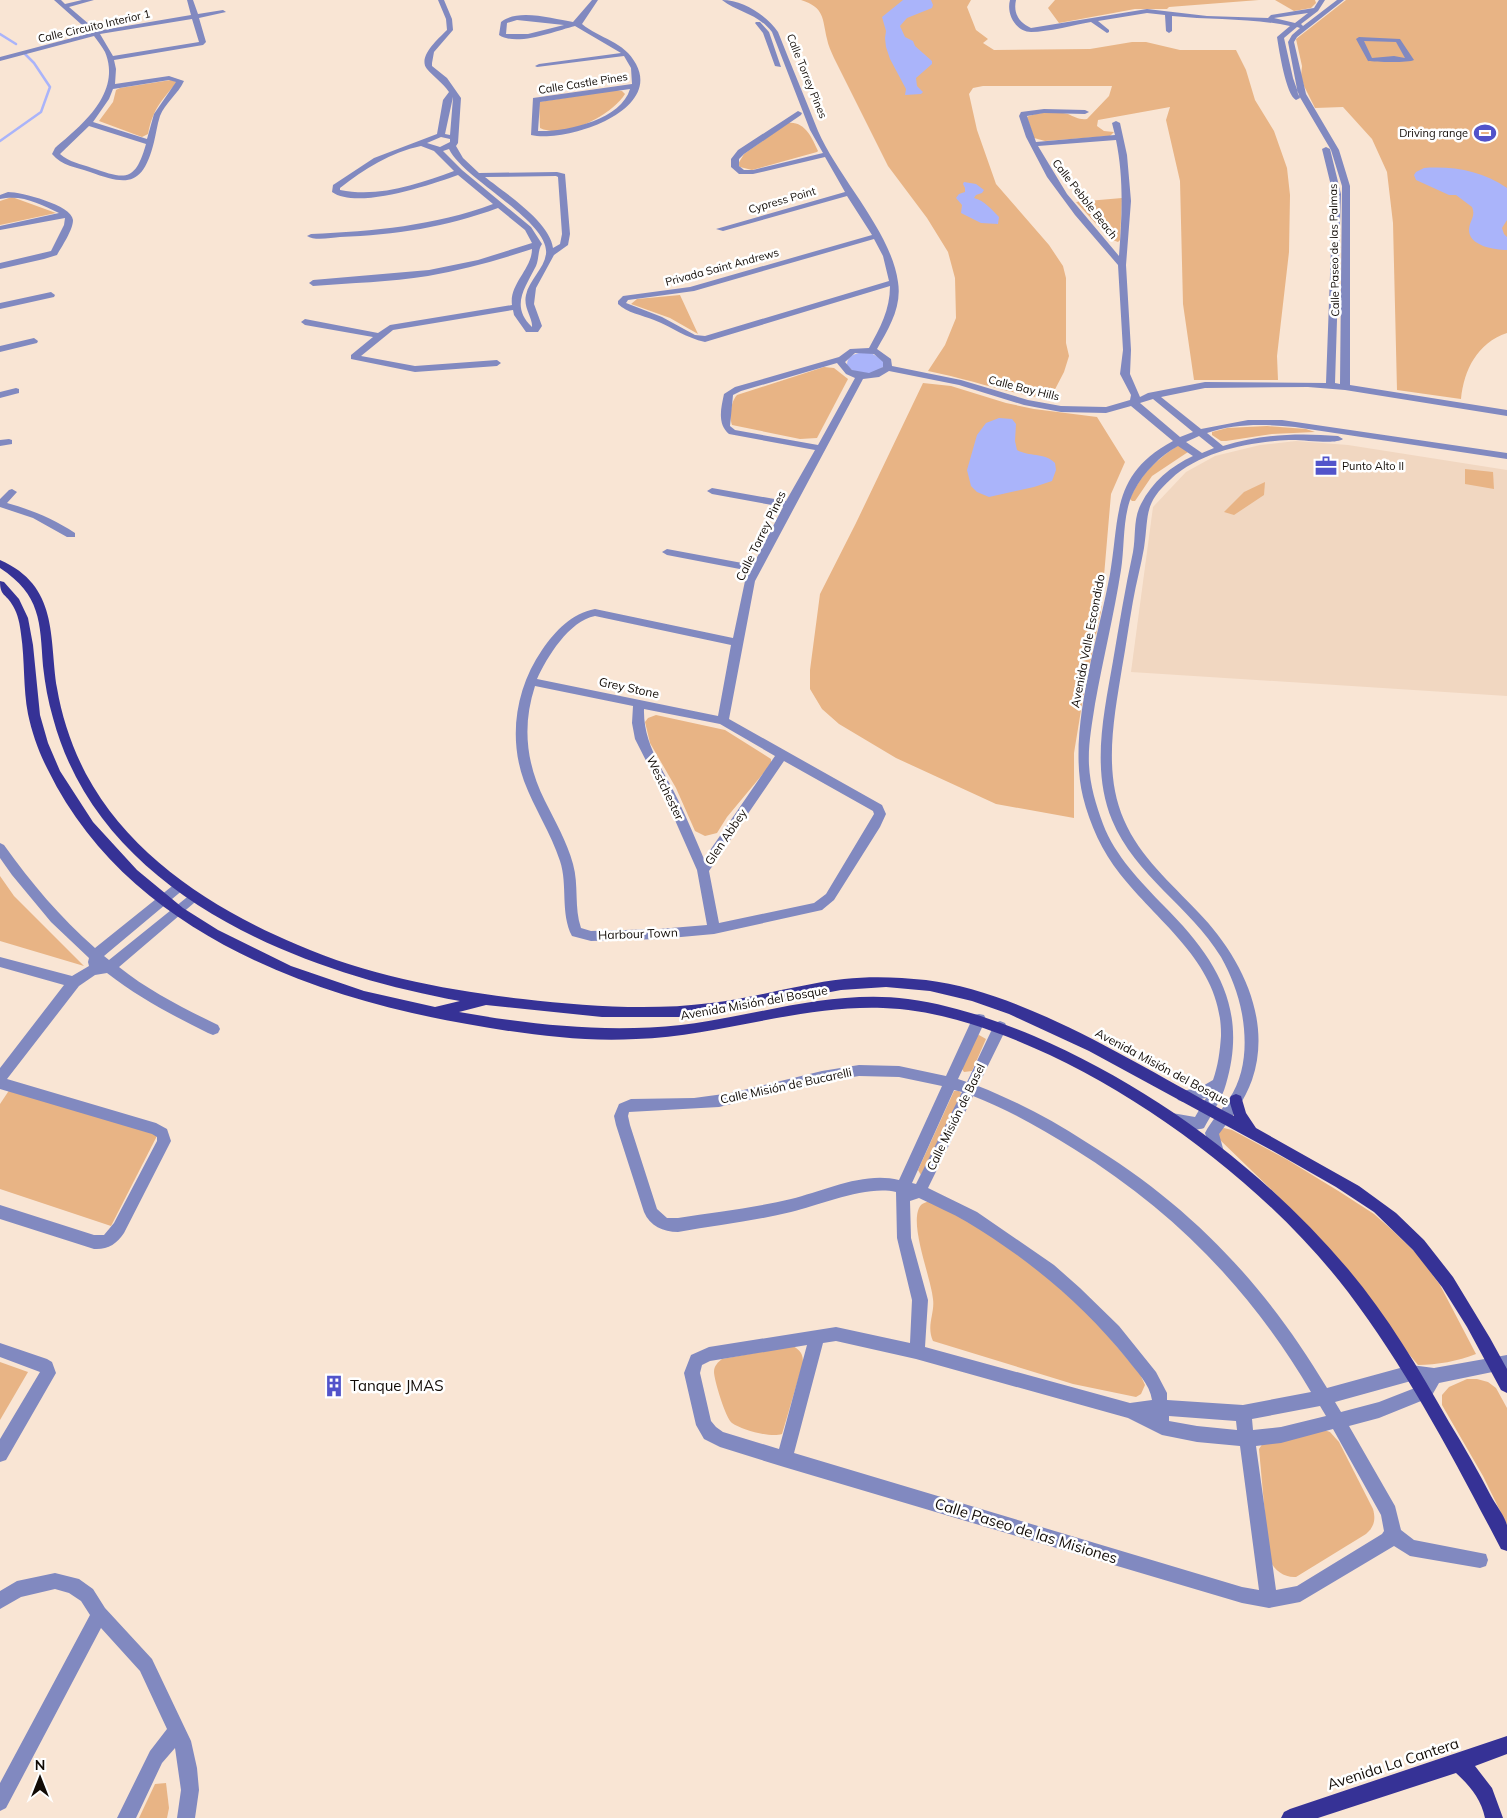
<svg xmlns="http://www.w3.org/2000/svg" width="1507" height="1818" viewBox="0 0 1507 1818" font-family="Mulish,sans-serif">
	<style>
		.built { fill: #f1d7c1 }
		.green { fill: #e8b485 }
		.water { fill: #aab4fa }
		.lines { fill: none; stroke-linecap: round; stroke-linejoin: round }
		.stream { stroke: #aab4fa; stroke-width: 2.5 }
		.minor { fill: #8189c0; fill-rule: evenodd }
		.major { fill: #363296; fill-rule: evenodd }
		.labels { text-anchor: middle; stroke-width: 5; stroke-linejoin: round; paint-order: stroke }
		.far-street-label { font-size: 11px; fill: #110b06; stroke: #fff }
		.far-poi-label { font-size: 11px; fill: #110b06; stroke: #fff; text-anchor: end }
		.street-label { font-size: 12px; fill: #110b06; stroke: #fff }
		.near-poi-label { font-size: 15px; fill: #110b06; stroke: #fff; text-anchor: start }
		.near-street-label { font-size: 15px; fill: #110b06; stroke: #fff }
	</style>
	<rect width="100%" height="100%" fill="#f9e5d4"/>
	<!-- built -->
	<polygon class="built" points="1296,441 1348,445 1507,470 1507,696 1131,672 1153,507 1186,472 1215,456 1260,445"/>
	<!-- green -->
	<g class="green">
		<path d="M801,0H971L967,7L976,30L988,39L983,43L994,50L1090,49L1132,42H1146L1180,50H1236L1246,70L1255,100L1274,131L1287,168L1290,195L1289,252L1277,356L1278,380H1194L1183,304L1180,181L1166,120L1170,107L1098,120L1097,126L1104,131L1114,132L1110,136L1045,141L1034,138L1027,117C1037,112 1057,111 1068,114C1075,117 1079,120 1087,119L1109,96L1112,86H983L973,88L969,94L977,130L996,184L1049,245L1063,266L1066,278V343L1069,356L1064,372L1050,399C1009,394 969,379 928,371L945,345L956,318L955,278L948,252L927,218L888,166L834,58C831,51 828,45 827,39C822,18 825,8 801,0Z"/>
		<polygon points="1055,0 1259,0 1169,7 1167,9 1135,9 1059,23 1048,8"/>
		<polygon points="1275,0 1315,0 1316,3 1311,8 1294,11"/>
		<path d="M1346,0H1507V333C1477,343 1464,370 1461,399L1397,390L1393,223L1387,172L1372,139L1343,107L1315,108L1304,86L1301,76L1302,66L1296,39Z"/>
		<path d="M171,80L177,82C161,101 153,109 148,134L142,137L99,121L113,102L116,90L120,88Z"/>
		<path d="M615,90L622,91L625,94C612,115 565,140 540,128L539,102Z"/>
		<path d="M788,123C805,121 812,138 818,151L817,152L752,170L740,167L738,164L744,154Z"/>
		<polygon points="12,197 56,213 0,225 0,201"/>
		<polygon points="1122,198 1120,240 1118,242 1110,239 1076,202"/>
		<polygon points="680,295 698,334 670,318 631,304 637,299"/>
		<path d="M824,367L834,368L848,379L817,438L800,439L732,425C729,417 731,401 737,395Z"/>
		<polygon points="923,383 951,386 1006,403 1034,409 1097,417 1125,462 1111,494 1101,611 1084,692 1074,753 1074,818 996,804 896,758 839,724 822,709 810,689 810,670 820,594 856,523"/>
		<polygon points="1267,426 1306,429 1315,432 1272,434 1226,441 1221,441 1212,435 1212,432 1227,428"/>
		<path d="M1177,446H1182L1188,452L1152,476L1135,501H1132L1130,499C1142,473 1154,462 1177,446Z"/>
		<polygon points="1465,469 1493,472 1494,489 1465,484"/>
		<polygon points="1265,482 1264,495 1234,515 1224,512 1244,492"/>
		<polygon points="656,715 725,730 771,759 771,764 727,817 717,833 705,836 695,831 676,788 650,743 645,722 648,718"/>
		<polygon points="0,876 14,896 84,966 0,941"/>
		<polygon points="979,1035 986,1039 972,1071 964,1072 962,1069 975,1036"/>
		<polygon points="12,1086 160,1130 111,1226 0,1189 0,1104"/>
		<polygon points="954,1091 959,1091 962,1094 921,1175 918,1170"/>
		<path d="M1224,1128L1232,1130L1286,1159L1340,1192L1374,1214L1391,1229L1418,1255L1440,1285L1476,1354C1458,1361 1437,1365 1418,1365L1276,1194L1219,1139L1218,1130Z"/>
		<path d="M933,1201L975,1222L1062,1287L1098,1324L1140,1374L1145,1385L1141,1394L1136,1397L1073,1384L933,1341C926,1325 935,1314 933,1299C931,1278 910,1227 919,1208C922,1202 927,1202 933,1201Z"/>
		<path d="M793,1346C801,1351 803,1354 803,1363L782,1434C771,1438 742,1430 732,1423C726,1419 714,1380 714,1372C714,1366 718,1362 722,1359Z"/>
		<polygon points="0,1362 28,1372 0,1420"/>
		<polygon points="1467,1379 1477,1379 1488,1382 1496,1388 1507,1408 1507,1525 1483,1476 1442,1405 1442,1395 1449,1387"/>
		<path d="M1324,1430L1330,1432L1339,1442L1373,1509C1376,1520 1374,1527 1366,1534L1296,1577C1284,1578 1274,1570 1269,1559L1259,1449L1263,1443Z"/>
		<polygon points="166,1783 169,1808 167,1818 139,1818 155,1784"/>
	</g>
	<!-- water -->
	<g class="water">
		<polygon points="903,0 931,0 933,5 932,8 907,18 900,26 905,37 913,41 915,46 932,61 932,64 916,78 917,86 923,92 921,94 905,95 906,89 890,59 886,47 885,38 886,31 882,17"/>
		<path d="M1424,168C1454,166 1482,171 1507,188V220L1502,228L1504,234L1507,237V250C1495,250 1468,246 1469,229C1470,220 1476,216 1472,207L1456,195H1449L1416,180L1414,175L1416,172Z"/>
		<path d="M964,182L976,184L984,190L982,193L976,195L974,198C985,201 991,209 999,217L998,224L981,223L961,213L962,205L956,198L959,194L965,192V188L963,184Z"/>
		<path d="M859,353H871L883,360V367L871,374L853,371L847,365C847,357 852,355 859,353Z"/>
		<path d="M999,418L1012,419L1016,424L1015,441L1017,450C1029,457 1044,452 1055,463L1056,470L1052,481L1034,487L989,497L977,492L971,486L967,470L977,435L986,423Z"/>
	</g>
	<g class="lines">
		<!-- stream -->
		<g class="stream">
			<polyline points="0,34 16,44"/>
			<polyline points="0,141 41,112 50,87 34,63 25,54"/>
		</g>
		<!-- minor -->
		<g class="minor">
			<path d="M54,0H61L65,4L82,0H94L69,7L97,31L191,15L187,0H193L198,14L223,10L226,12L199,18L206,42L203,45L114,60L116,69L115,84L169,76L184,81C178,94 165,103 160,116C157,125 156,134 154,142C143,186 128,186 90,172C76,167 62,166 52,154L55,148C82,125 122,93 105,52C102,47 98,41 94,36L0,61V57L91,33ZM192,19L199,42L113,56L100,34ZM169,80L176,82L154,114L147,139L93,122L109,99L113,89ZM89,126L146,144C135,183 125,179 92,168C81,164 69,162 60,154Z"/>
			<path d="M438,0H444L452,19L453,30L434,52L432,63V66L447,78L461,98L458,143L456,146L463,158L479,173L557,172L565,174L570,234L568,245L554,255L536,288L534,304L542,326L538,332H526L514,315L513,310L393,330L361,356L415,366L497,360L501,363L497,366L415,372L351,359V355L373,337L305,325L301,322L305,319L378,333L390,325L512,305C509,284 532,269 532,249C498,260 463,270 428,276C390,282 351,283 313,286L309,283L313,280L429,270L478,260L532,243L525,230L498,208C447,227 395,235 340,237C331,238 314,241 307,236L311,234C374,231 434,226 493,204L458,175C430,185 357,210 332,192L333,185L374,158L437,134L443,100L449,92C443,83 434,77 427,69C417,57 439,38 447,30L446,19ZM453,97V98L450,135L445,134ZM441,137L450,139V142L440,147L427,143ZM421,146L434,151L454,171C418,184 379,198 340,190V188C364,169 391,152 421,146ZM449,149C464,180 550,221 546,254C544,269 529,280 526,295C523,308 533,318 532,327C510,306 525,288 536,266C539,259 538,249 542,244L531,227L462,170L443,151ZM556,176L558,177L562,234L560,244L553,248C550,222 505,193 485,177Z"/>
			<path d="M592,0H598L582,24C600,39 624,41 636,64C662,112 565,143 531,135L533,98L632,84L631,68L624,56L537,67L535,66L539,64L621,53L575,26C555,31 517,47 499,35L501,22C518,8 553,19 573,22ZM517,20L564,25L528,34H506L507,23ZM630,89C621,120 566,132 538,131L540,102Z"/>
			<path d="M722,0C743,0 766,15 778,32C791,65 805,98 818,131C839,179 891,231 898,282C902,307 889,328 877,349L891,359L892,366L961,380L1028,400L1061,406L1106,407L1130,400L1131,395L1120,374L1123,350L1118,265L1075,215L1047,177L1026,137L1019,116L1021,112L1044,109L1085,110L1089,112L1085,114L1044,113L1027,116L1036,142L1115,135L1112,123L1116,121L1120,123L1127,155L1131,201L1126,265L1131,350L1130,374L1140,397L1148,393L1205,382L1326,383L1333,194L1322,149L1326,147L1330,149L1341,194L1335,383L1340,384L1342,186L1331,150L1298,94L1288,42L1292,35L1300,28L1297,27L1284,38L1293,78L1300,98L1296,100C1286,95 1279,50 1277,37L1290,26C1253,18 1211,20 1172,16V31L1169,33L1166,31L1165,15L1147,13L1098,21L1109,30V32L1107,33L1091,22C1074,25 1048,32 1031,32C1016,32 1006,14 1010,0H1016C1013,13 1019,23 1031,28L1147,9L1207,16L1268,18L1271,15L1314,8L1319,0H1325L1318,11L1301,24L1303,26L1337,0H1344L1297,37L1294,42L1306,94L1339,150L1350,186V385L1507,410V416L1345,390L1308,387L1205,388L1161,397L1201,429L1248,420H1282L1507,453V459L1295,427C1266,424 1235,423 1207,433L1223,446C1261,434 1299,433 1338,436L1343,439C1335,445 1301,439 1289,440C1250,442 1201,451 1171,479C1143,504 1149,515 1144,548C1141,566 1136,583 1133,601C1129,623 1126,646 1122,668C1114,718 1103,772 1124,820C1140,857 1171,883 1198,912C1240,955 1273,1019 1252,1080C1245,1100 1232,1117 1219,1134L1224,1152L1222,1156L1217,1158L1212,1156L1205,1133C1211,1121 1222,1110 1229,1099C1246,1074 1247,1042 1242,1014C1238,993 1231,975 1221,957C1190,906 1135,876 1112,820C1091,769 1104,713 1113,661C1119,625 1125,589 1133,552C1136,536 1133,519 1141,504C1152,482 1171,466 1193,456L1178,446C1160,456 1144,472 1134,491C1122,513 1125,545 1121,570C1114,615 1103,659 1095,704C1092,724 1088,745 1089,765C1090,785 1096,805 1103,824C1115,856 1141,882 1164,906C1217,959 1248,1009 1226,1084C1222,1099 1211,1115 1204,1128C1194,1132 1177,1127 1167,1123L1165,1119L1167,1115L1172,1113L1195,1117L1206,1098L1183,1102L1178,1100L1176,1096L1178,1092L1201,1087L1213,1080C1218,1066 1220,1051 1221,1036C1222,964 1160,925 1120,874C1102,851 1090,825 1083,797C1067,732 1098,640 1110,574C1120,516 1111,474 1173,441L1131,406L1106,413L1061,412L1024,405L959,385L889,371L879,377L863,379L755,581L729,719L882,805L886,814L880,827L834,900L822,910L714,934L659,939L591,941L572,936C560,913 568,885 560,861C551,833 534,808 524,781C508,737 516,688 542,650C555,631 572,613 595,609L733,638L745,581L750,571L667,555L662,552L667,549L753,565L783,507L712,494L707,491L712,488L786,501L815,450L729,434C717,424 721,408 724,394L735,387L839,357L850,349L869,348C880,328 890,310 890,286L705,342C686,338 672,327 654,320C642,315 627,313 618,304V301L623,296L690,287L872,235L847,196L723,231L716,229L845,192L825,157L753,174H739L731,167V159L738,150L798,111L802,113L801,115L744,154L739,159V166L744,170H753L823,153L810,130L772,32C757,13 739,13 722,0ZM1308,13L1295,23L1274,18ZM1116,140C1124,179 1122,216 1119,256L1067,194L1038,146ZM874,239L883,256L889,281L705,336L695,335L662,317L626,303L628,300L694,291ZM855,353L874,354L883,362V367L869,373L852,370L845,362ZM837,363L846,374L855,378L818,445L735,430L730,426L733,395L741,391ZM1153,399L1193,432L1180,437L1140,403ZM1199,436L1214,448L1202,453L1186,442ZM595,616L731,645L718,716L537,679C547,657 569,621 595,616ZM535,686L633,706L632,723L635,739L667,802L697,870L707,925L659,929L591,931L581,928C574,908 579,885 573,864C567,842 555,821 545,801C526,763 522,726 535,686ZM644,709L720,724L775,756L704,859C696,840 688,821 679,802C664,770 643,745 644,709ZM784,761L873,811L874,814L826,894L814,903L719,923L709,871Z"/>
			<polygon points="756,22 760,22 769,32 781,67 775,66 763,33 755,23"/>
			<path d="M1359,37L1400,39L1414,60C1409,63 1375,62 1368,61L1356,39ZM1364,41L1396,42L1405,58L1394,56L1372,58Z"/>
			<path d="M8,192C21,192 72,205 73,220C73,230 62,246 57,255L44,259L0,269V263L51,251L64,225L65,218L0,230V226L59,213C40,204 22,194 0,199V195Z"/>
			<polygon points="51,292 55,295 54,297 0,309 0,303"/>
			<polygon points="34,338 38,341 37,343 0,352 0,346"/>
			<polygon points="16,388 19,389 19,393 0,398 0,392"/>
			<polygon points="9,439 12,440 12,444 0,446 0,440"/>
			<path d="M12,489L17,492L7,503C32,510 54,519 75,533V537H67L33,518L0,507V499L9,490Z"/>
			<path d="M0,843L4,845C31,883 60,917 95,948L176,883H184L186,886L184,889L104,956L109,960L191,894H199L201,897L119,967C149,991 183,1008 218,1025L220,1029L218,1033L213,1035L208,1033C172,1015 139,998 107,973L95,975L79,986L7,1079L156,1123L167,1129L171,1141L124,1233C117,1244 107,1250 94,1249L0,1219V1205L94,1235H104L114,1223L157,1141V1137L152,1134L0,1089V1068L64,985L0,967V957L72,976L89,966L88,962L89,958L51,922L12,875L0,858Z"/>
			<path d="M979,1014L984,1015L986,1019L958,1079L967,1082L995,1023L1000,1021L1005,1023L1007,1027L978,1086C1016,1101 1052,1120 1086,1142C1191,1206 1264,1283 1327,1388L1411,1365L1434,1368L1507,1355V1369L1439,1383L1431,1397L1379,1418L1349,1426L1395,1506L1401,1530L1414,1540L1486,1554L1488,1560L1486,1566L1480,1568L1410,1556L1394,1546L1300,1602L1269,1608L1242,1603L784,1467L720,1447L704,1439L696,1425L684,1373L691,1355L709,1347L836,1327L910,1343L912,1300L897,1238L896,1192C866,1185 821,1205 791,1212C754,1221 716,1225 678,1232C663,1232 650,1226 644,1212L616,1125L614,1116L619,1104L631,1099L694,1098L731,1093L822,1071L859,1065L899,1066L946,1076L974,1015ZM859,1076L899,1077L942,1086L899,1180C864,1171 824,1191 791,1199C754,1208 715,1212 678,1218H667L657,1209L630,1125L628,1116L629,1112L719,1107L822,1082ZM954,1090L962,1092L916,1184L912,1183ZM973,1096C1009,1110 1042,1129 1074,1149C1175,1212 1251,1290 1311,1392L1243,1405L1167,1400V1393L1156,1372L1119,1326L1080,1288L1054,1265L977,1212L928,1188ZM919,1198C935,1206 952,1213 967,1222C1027,1258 1083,1304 1127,1359C1136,1371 1150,1384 1152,1400L1130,1403L925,1347L928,1300L911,1238L910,1201ZM836,1341L916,1359L1128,1418L1162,1435L1197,1442L1240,1446L1259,1590L1242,1587L794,1453L823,1343ZM807,1345L779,1449L723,1432L716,1427L711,1421L700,1373L702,1365L710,1361ZM1411,1381L1422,1382L1420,1386L1379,1402L1341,1412L1335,1402ZM1320,1406L1326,1416L1281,1427L1253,1430L1252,1419ZM1169,1416L1236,1421L1237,1430L1197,1426L1169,1421ZM1333,1429L1381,1515L1384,1531L1382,1534L1297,1586L1276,1590L1256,1446L1281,1443Z"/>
			<polygon points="0,1343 47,1359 52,1362 56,1373 6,1460 0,1462 0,1439 40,1372 0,1357"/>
			<polygon points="55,1573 79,1579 93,1589 105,1608 152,1659 191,1741 197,1768 199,1790 195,1818 177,1818 181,1790 175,1748 162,1763 136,1818 117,1818 150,1751 167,1729 140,1671 101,1628 6,1808 0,1811 0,1783 90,1615 81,1601 69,1593 55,1589 21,1597 0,1609 0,1591 17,1581"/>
		</g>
		<!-- major -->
		<g class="major">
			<path d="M0,560C59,586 49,637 57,688C62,718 72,747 86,774C130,856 214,910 298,945C369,976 447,990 523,999C585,1006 649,1011 711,1003C755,998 799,984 844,979C871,976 898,977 926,980C1030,993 1141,1068 1234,1116L1229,1100L1231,1096L1236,1094L1241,1096L1246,1113L1256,1128L1359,1186L1396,1213L1424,1240L1453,1277L1490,1338L1507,1369V1393L1501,1390L1467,1327L1442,1287L1413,1250L1374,1212L1336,1187L1273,1151L1089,1051L1009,1014L972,1001L930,991L886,987L841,990L731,1011L687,1017H602L486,1005L459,1012C532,1025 606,1033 681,1025C756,1016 832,989 908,999C952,1005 993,1019 1034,1036C1154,1088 1263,1169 1348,1269C1387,1315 1419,1369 1449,1422C1464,1446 1478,1471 1491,1496C1496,1505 1504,1515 1507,1525C1507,1533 1507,1543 1507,1551L1501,1549C1455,1461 1408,1371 1348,1292C1260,1177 1109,1067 971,1024C942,1015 913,1009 883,1008C800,1005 719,1036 636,1039C579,1042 523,1034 467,1024C305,996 125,928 48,770C39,753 32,733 28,714C23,688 25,661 21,634C20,625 18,614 13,606C6,593 0,597 0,581L4,582L19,599L28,618L33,645L40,715L48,743L60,771L93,822L137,870L183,908L218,930L291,966L364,991L435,1007L460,1001C298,972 100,894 53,718C48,701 45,684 43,666C40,622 41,595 0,568Z"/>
			<path d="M1507,1736V1754L1475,1766L1492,1788L1503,1818H1485C1481,1799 1470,1786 1456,1773L1318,1818H1281L1284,1812L1290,1809Z"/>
		</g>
	</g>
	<!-- icons -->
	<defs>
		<g id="stadium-bare" transform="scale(1.725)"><path d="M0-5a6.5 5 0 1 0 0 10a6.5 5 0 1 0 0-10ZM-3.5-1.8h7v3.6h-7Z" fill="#5253ca" stroke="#fff" stroke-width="2.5" paint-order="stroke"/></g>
		<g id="office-bare" transform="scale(1.725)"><path d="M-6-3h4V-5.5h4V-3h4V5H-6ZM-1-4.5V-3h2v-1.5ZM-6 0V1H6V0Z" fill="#5253ca" stroke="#fff" stroke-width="2.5" paint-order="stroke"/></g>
		<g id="building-bare" transform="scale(1.725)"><path d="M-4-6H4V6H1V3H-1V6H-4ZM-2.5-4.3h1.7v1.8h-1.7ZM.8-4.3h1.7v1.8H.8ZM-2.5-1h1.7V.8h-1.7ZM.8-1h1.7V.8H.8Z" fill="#5253ca" stroke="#fff" stroke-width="2.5" paint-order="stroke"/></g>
	</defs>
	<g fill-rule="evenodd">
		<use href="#stadium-bare" x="1485" y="133"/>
		<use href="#office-bare" x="1326" y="466"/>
		<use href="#building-bare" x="334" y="1386"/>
	</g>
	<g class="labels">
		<!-- far-street labels -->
		<g class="far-street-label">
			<text transform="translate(94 26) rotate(-13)" y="4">Calle Circuito Interior 1</text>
			<text transform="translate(807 76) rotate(68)" y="4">Calle Torrey Pines</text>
			<text transform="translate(583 83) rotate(-9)" y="4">Calle Castle Pines</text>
			<text transform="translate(1085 199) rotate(52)" y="4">Calle Pebble Beach</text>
			<text transform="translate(782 200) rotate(-16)" y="4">Cypress Point</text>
			<text transform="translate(1334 250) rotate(-91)" y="4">Calle Paseo de las Palmas</text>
			<text transform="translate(722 267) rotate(-15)" y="4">Privada Saint Andrews</text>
			<text transform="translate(1024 388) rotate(14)" y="4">Calle Bay Hills</text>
		</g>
		<!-- far-poi labels -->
		<g class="far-poi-label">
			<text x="1468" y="137">Driving range</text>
			<text x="1342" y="470" text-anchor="start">Punto Alto II</text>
		</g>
		<!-- street labels -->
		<g class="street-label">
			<text transform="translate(761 536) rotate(-64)" y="4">Calle Torrey Pines</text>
			<text transform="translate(1088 641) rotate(-79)" y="4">Avenida Valle Escondido</text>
			<text transform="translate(629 688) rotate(12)" y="4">Grey Stone</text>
			<text transform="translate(665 788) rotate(64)" y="4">Westchester</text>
			<text transform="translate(726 837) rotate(-56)" y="4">Glen Abbey</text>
			<text transform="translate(638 934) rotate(-2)" y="4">Harbour Town</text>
			<text transform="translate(754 1003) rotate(-10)" y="4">Avenida Misión del Bosque</text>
			<text transform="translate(1162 1067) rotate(28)" y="4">Avenida Misión del Bosque</text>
			<text transform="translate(786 1086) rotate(-12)" y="4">Calle Misión de Bucarelli</text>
			<text transform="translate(956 1117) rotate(-64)" y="4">Calle Misión de Basel</text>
		</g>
		<!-- near-poi labels -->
		<g class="near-poi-label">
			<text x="350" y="1391">Tanque JMAS</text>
		</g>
		<!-- near-street labels -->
		<g class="near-street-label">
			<text transform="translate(1026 1531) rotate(17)" y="5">Calle Paseo de las Misiones</text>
			<text transform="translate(1393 1764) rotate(-18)" y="5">Avenida La Cantera</text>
		</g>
	</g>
	<!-- north arrow -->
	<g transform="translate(40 1778)" stroke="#ffffff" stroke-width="4" paint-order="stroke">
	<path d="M0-4L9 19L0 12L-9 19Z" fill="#110b06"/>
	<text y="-8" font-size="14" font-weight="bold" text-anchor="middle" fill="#110b06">N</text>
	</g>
</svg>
